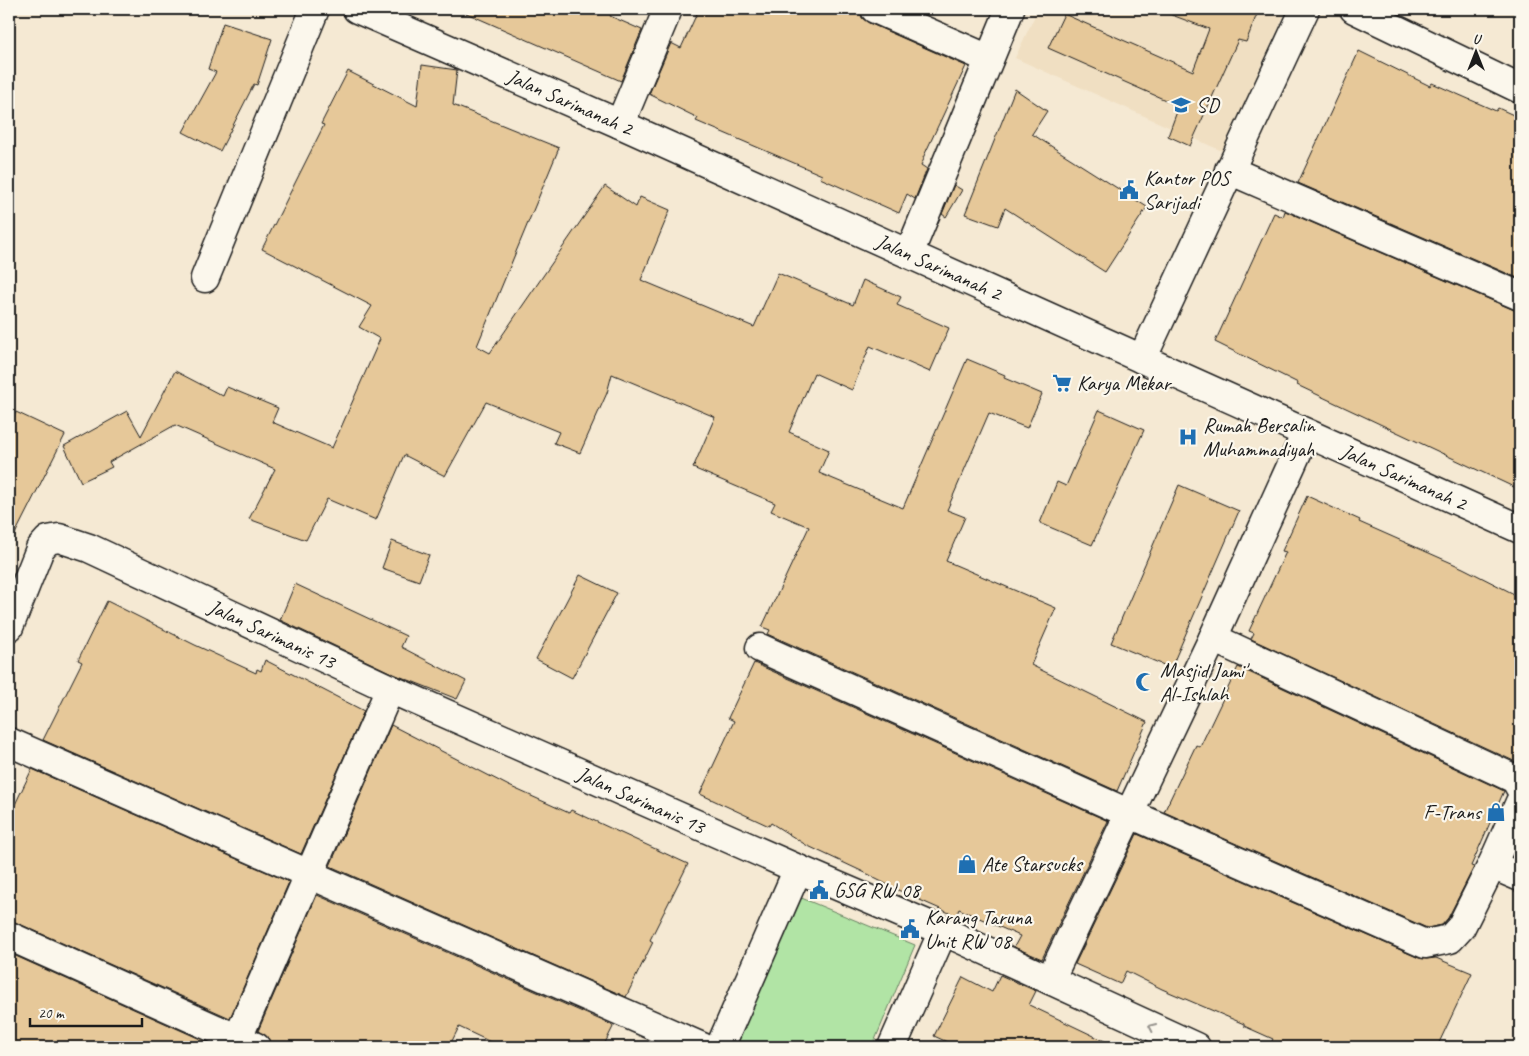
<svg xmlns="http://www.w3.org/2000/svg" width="1529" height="1056" viewBox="0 0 1529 1056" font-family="Caveat,sans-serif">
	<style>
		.built { fill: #f0dfc2 }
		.green { fill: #b1e4a5; stroke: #668060 }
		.building { fill: #e6c899; stroke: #1c1c1c }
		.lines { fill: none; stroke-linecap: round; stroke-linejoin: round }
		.minor-casing { stroke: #1c1c1c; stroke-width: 31 }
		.minor { stroke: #fbf7ec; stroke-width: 28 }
		.oneway { stroke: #97948e }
		.labels { text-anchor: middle; stroke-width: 4.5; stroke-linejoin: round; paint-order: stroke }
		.street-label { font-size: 21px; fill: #1c1c1c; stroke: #fbf7ec }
		.poi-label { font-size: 21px; fill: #1c1c1c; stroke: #fbf7ec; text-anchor: start }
	</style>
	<rect width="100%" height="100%" fill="#f5e9d3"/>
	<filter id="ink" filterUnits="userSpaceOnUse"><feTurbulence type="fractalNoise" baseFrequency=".02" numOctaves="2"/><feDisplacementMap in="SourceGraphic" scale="10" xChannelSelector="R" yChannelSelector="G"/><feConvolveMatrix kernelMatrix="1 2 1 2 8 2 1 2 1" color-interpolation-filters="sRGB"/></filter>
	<g filter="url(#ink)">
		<!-- built -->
		<polygon class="built" points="1038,9 1287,9 1222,151 1015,58"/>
		<!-- green -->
		<polygon class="green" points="799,897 915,945 872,1047 736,1047"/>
		<!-- building -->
		<g class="building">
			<polygon points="457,9 614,9 610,16 642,30 621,81"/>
			<polygon points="699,9 860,9 862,18 869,23 966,66 923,158 924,159 921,165 927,169 915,199 907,194 899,213 820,178 822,175 696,121 698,118 649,94 671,43 681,48"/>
			<polygon points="1165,9 1259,9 1246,42 1238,40 1190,146 1168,136 1179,106 1048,48 1064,14 1193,71 1209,29 1164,12"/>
			<polygon points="223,23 272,39 257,85 254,84 220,151 183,132 216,72 208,69"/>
			<polygon points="1359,51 1430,86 1432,83 1496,111 1498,108 1520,118 1520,279 1298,183"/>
			<polygon points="422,65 457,70 453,105 559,148 477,346 490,353 605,186 636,207 640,197 670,210 641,280 754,327 778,273 853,305 863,280 901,297 897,305 949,328 930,372 870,346 852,390 814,373 789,432 829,450 819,473 903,508 967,359 1005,375 1004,378 1042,394 1027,428 989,413 947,510 965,517 946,561 1056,608 1031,665 1147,722 1117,791 768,634 770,630 762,627 809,527 771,511 775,503 693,468 715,417 612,374 607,393 580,453 554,443 559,432 486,402 445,476 404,455 376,520 327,499 306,540 249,519 275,469 175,425 109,462 112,467 81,482 64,446 127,411 141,436 175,371 223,396 227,387 278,408 272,422 332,448 380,339 359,327 372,306 262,249 324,125 321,124 348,71 417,106"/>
			<polygon points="1015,89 1047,111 1032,134 1147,207 1105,272 1005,208 998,226 965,214"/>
			<polygon points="954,185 962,190 946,217 942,214"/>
			<polygon points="1285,211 1514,310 1520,311 1520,490 1297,385 1298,383 1215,342 1274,213 1283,217"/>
			<polygon points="1099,410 1144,430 1092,545 1040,523 1057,482 1066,486"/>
			<polygon points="16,412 65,435 9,546 9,428"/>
			<polygon points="1179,485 1239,511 1171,668 1111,643"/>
			<polygon points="1307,496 1360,520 1359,522 1463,568 1520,597 1520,758 1518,763 1251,639 1254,633 1249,631 1286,552 1282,551"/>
			<polygon points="392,541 429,555 419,581 382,568"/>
			<polygon points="580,575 617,593 572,678 536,659"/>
			<polygon points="295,584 406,636 401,647 466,681 457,699 396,675 280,620"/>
			<polygon points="107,601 195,645 256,673 257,669 261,671 265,660 364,711 301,854 43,740 82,662 78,660"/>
			<polygon points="754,663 1108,821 1042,959 1014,947 1020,936 959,909 956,916 904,893 874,878 874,877 806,845 771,823 769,826 700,794 734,721 728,718"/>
			<polygon points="1238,667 1504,791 1471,866 1474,867 1448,918 1442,925 1427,928 1164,812 1196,745 1200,747"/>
			<polygon points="391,725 509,786 569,813 571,810 688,864 650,940 653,942 626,997 330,866"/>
			<polygon points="32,769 289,882 230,1018 15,922 9,921 9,817"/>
			<polygon points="1137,834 1419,958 1427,959 1436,958 1472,973 1437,1047 1269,1047 1273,1039 1244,1026 1244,1024 1162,989 1126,971 1120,984 1075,964"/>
			<polygon points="317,895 612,1025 613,1027 603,1047 501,1047 459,1027 449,1047 271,1047 268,1038 258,1031"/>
			<polygon points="9,953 218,1047 9,1047"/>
			<polygon points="1000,975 1036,991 1029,1005 1117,1047 958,1047 934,1036 963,977 992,992"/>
		</g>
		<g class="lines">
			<!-- minor casing -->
			<g class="minor-casing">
				<g id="minor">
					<polyline points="357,9 620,124 1520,529"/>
					<polyline points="875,9 989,59"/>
					<polyline points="1354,9 1520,89"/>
					<polyline points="620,124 668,9"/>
					<polyline points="1229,170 1520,296"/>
					<polyline points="909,254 1010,9"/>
					<polyline points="205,278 315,9"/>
					<polyline points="1142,359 1305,9"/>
					<polyline points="9,627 40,549 48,540 59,538 89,548 390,689 798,869 943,931 1196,1047"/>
					<polyline points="1213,638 1515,779 1520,788"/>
					<polyline points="760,648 1128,813 1425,944 1450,939 1461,927 1492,865 1520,802"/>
					<polyline points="9,742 702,1047"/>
					<polyline points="1492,865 1520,877"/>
					<polyline points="9,936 256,1047"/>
					<polyline points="1050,980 1213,638 1306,433"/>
					<polyline points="234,1047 390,689"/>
					<polyline points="720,1047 798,869"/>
					<polyline points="892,1047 943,931"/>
				</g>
			</g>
			<!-- minor -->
			<use href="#minor" class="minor"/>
		</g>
		<!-- one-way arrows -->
		<defs><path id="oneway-chevron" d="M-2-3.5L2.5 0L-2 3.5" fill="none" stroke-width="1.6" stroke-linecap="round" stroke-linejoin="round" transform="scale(1.25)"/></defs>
		<use class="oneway" href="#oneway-chevron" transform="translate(1152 1027) rotate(-155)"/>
	</g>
	<!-- icons -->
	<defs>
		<g id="school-bare" transform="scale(1.5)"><path d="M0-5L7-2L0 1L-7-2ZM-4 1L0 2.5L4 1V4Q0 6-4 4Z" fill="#1f6fb2" stroke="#fbf7ec" stroke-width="2.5" paint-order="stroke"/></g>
		<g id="civic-bare" transform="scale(1.5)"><path d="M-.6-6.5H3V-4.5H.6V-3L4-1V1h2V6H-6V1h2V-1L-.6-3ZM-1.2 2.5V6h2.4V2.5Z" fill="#1f6fb2" stroke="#fbf7ec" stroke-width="2.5" paint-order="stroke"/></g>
		<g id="supermarket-bare" transform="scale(1.5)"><path d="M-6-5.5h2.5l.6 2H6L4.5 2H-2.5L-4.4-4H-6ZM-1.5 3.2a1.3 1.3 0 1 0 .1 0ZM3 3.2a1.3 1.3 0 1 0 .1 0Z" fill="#1f6fb2" stroke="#fbf7ec" stroke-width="2.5" paint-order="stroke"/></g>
		<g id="hospital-bare" transform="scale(1.5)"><path d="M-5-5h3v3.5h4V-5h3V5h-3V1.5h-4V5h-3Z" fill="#1f6fb2" stroke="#fbf7ec" stroke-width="2.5" paint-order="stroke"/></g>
		<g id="mosque-bare" transform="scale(1.5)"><path d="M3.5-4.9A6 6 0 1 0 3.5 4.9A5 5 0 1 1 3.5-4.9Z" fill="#1f6fb2" stroke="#fbf7ec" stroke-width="2.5" paint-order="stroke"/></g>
		<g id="shop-bare" transform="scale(1.5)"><path d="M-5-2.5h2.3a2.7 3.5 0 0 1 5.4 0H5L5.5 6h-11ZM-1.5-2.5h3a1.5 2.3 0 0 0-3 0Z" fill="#1f6fb2" stroke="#fbf7ec" stroke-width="2.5" paint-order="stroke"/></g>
	</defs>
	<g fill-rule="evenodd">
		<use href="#school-bare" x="1181" y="105"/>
		<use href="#civic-bare" x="1129" y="190"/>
		<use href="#supermarket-bare" x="1062" y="383"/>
		<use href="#hospital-bare" x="1188" y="437"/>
		<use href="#mosque-bare" x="1145" y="682"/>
		<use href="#shop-bare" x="1496" y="812"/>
		<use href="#shop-bare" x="967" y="864"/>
		<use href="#civic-bare" x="819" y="890"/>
		<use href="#civic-bare" x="910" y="929"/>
	</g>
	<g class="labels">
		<!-- street labels -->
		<g class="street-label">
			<text transform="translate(570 102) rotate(24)" y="7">Jalan Sarimanah 2</text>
			<text transform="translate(939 267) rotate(24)" y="7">Jalan Sarimanah 2</text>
			<text transform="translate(1404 477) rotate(24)" y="7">Jalan Sarimanah 2</text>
			<text transform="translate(272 634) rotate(25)" y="7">Jalan Sarimanis 13</text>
			<text transform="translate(641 800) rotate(24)" y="7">Jalan Sarimanis 13</text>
		</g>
		<!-- poi labels -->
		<g class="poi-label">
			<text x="1196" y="112">SD</text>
			<text x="1144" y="185">Kantor POS<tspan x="1144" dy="24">Sarijadi</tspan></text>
			<text x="1077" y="390">Karya Mekar</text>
			<text x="1203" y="432">Rumah Bersalin<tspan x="1203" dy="24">Muhammadiyah</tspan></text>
			<text x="1160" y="677">Masjid Jami'<tspan x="1160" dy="24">Al-Ishlah</tspan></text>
			<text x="1481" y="819" text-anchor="end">F-Trans</text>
			<text x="982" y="871">Ate Starsucks</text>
			<text x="834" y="897">GSG RW 08</text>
			<text x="925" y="924">Karang Taruna<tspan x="925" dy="24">Unit RW 08</tspan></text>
		</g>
	</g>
	<!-- margin -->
	<rect width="1529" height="1056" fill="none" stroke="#fbf7ec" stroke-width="30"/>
	<rect x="15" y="15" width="1499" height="1026" fill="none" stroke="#1c1c1c" stroke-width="2" filter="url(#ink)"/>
	<!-- north arrow -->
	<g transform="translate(1476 52)" stroke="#fbf7ec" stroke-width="4" paint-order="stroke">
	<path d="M0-4L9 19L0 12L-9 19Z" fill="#1c1c1c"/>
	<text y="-8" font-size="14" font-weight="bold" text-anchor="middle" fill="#1c1c1c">U</text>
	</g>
	<!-- scale -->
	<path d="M30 1018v8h112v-8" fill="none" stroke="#1c1c1c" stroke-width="2.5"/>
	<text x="38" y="1018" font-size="15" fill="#1c1c1c" stroke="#fbf7ec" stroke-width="4" paint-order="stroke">20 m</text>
</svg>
